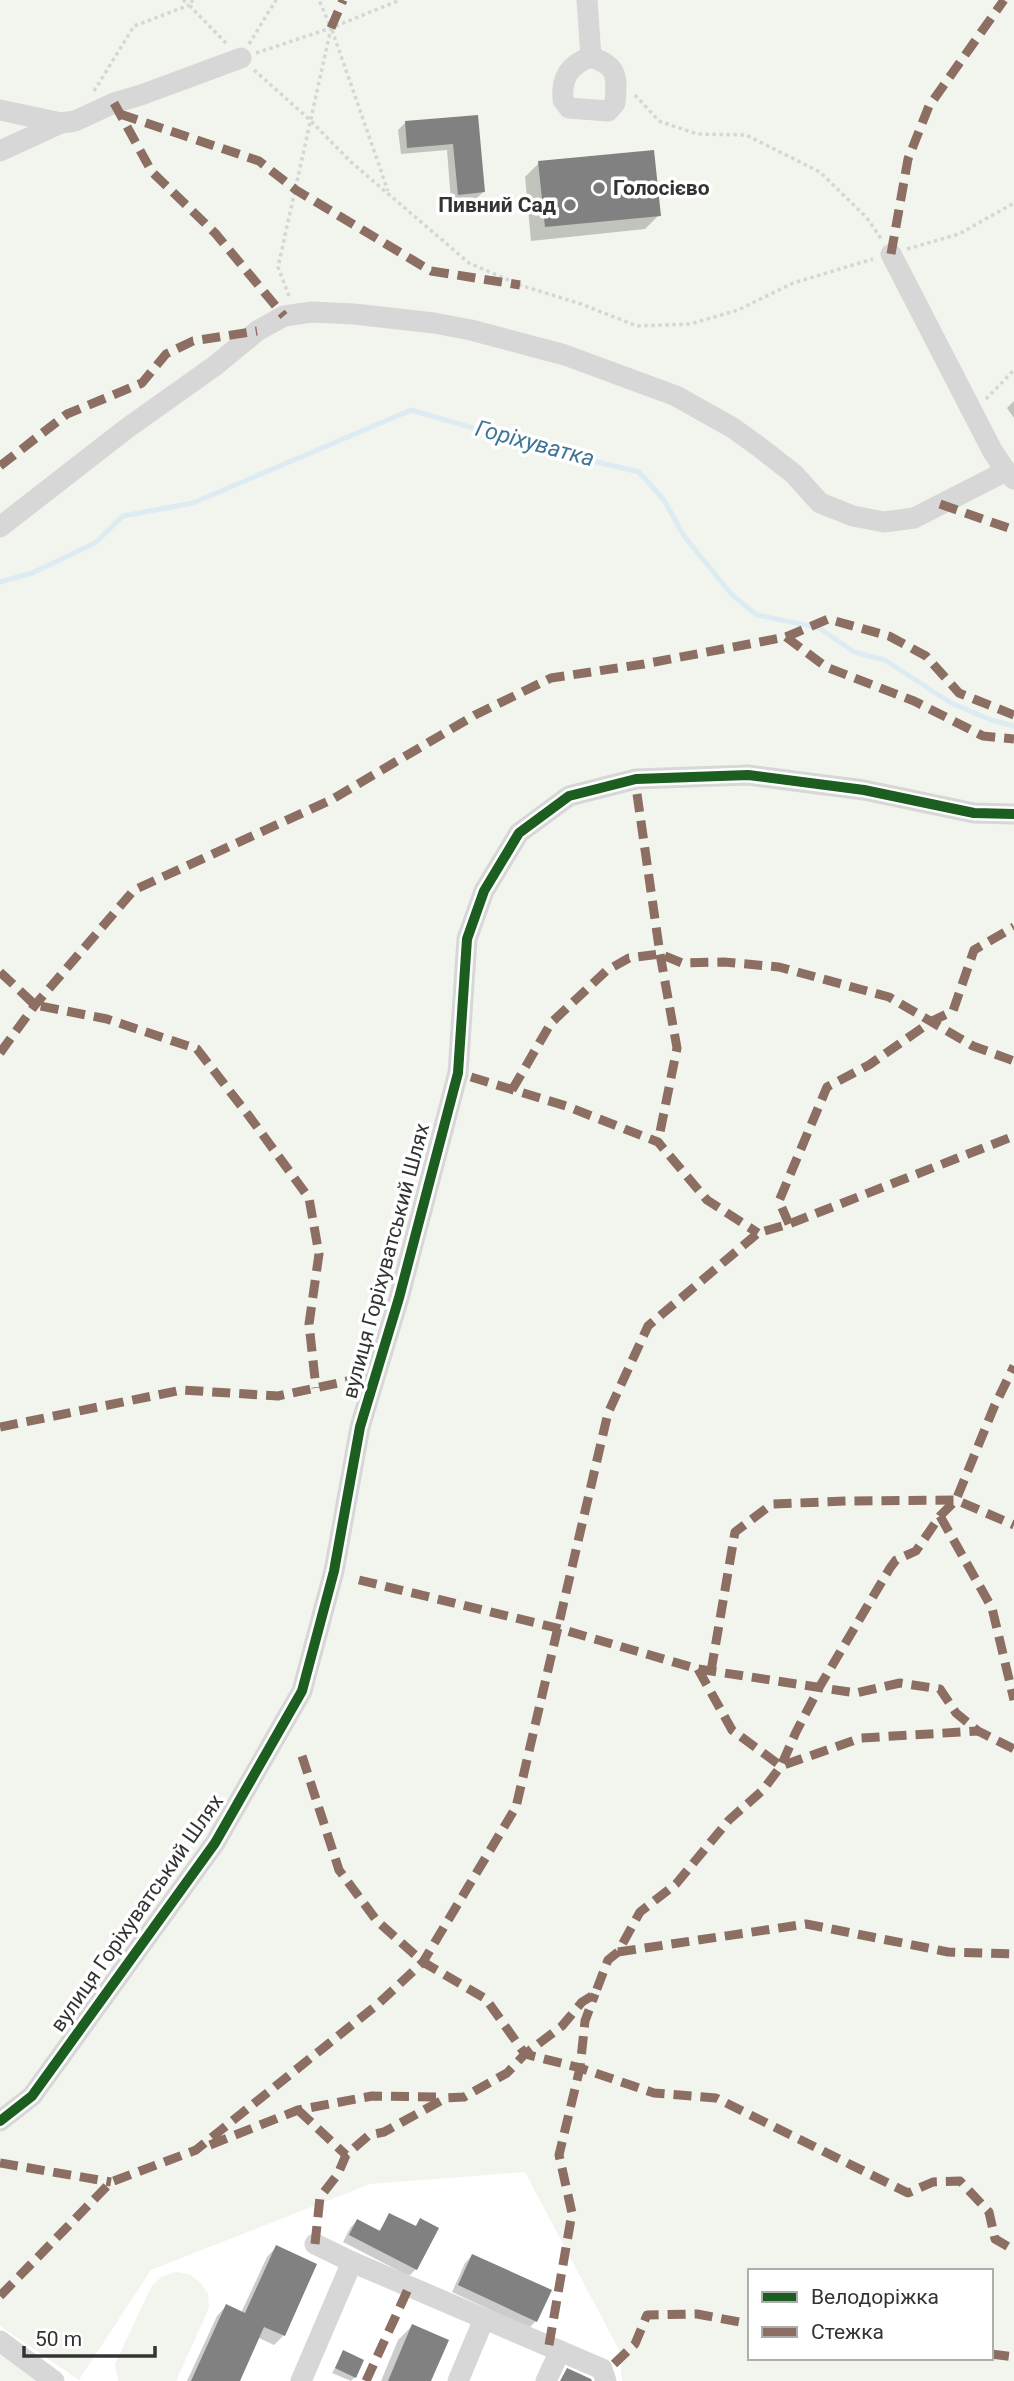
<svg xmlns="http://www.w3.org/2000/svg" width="1014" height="2381" viewBox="0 0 1014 2381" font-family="Roboto,sans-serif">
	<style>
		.green { fill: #f1f5ed; fill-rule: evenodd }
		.shadow { fill: #0003 }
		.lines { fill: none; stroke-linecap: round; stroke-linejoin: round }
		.stream { stroke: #ddebf3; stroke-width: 5 }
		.building { fill: #818181 }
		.path { stroke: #d6d6d6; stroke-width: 3.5; stroke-dasharray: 3.5 3.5; stroke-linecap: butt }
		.minor { stroke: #d7d7d7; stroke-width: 21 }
		.quiet { stroke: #8d6e63; stroke-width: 9; stroke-dasharray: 18 9; stroke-linecap: butt }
		.cycleway-casing { stroke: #fff; stroke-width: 15 }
		.cycleway { stroke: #1b5e20; stroke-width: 10 }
		.poi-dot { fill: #7a7a7a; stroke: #fff; stroke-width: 2.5 }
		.labels { text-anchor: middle; stroke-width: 7; stroke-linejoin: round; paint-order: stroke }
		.poi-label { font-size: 21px; font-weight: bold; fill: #333; stroke: #fff; text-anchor: start }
		.street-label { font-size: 21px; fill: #333; stroke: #fff }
		.water-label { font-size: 23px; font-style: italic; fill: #3f7597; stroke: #fff }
	</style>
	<rect width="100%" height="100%" fill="#fff"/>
	<!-- green -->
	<g class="green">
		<path d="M0,0H1014V2381H622L619,2350L525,2172L370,2184L151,2270L79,2380L0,2326ZM750,2271H991V2358H750Z"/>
		<polygon points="175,2272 189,2274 200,2282 208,2294 209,2308 176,2381 118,2381 115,2364 151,2287 161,2277"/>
		<polygon points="0,2352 43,2381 0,2381"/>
	</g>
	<!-- shadow -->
	<g class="shadow">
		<polygon points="476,117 483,192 476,199 451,201 447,150 401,154 398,130 405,123"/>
		<polygon points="539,163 659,215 645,229 531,241 525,177"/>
		<polygon points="1014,401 1014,418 1007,408"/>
		<polygon points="390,2215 414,2227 421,2221 416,2269 409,2276 343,2242 350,2228 357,2221 378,2232"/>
		<polygon points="276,2247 284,2335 274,2345 257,2337 238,2381 187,2381 217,2316 226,2306 241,2313 267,2257"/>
		<polygon points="472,2256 536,2321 529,2328 452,2292 465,2263"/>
		<polygon points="412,2326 429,2381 381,2381 398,2340"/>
		<polygon points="343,2353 355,2377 351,2381 332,2373"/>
	</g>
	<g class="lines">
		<!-- stream -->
		<polyline class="stream" points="0,582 32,573 95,543 123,516 193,503 411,410 559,453 639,472 664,500 684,536 732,595 757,615 819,628 854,652 885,660 951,703 991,720 1014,726"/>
	</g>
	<!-- building -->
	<g class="building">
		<polygon points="478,115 485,192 458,195 453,144 407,148 405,121"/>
		<polygon points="654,150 661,216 545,227 538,161"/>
		<polygon points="389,2213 416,2226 420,2218 439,2228 417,2270 349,2235 357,2219 380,2231"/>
		<polygon points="276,2245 317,2264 285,2336 264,2327 240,2381 191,2381 226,2304 245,2313"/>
		<polygon points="472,2254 552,2290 537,2322 458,2285"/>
		<polygon points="412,2324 449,2340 431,2381 388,2381"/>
		<polygon points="343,2350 364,2360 356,2378 335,2368"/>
		<polygon points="567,2368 591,2379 592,2381 560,2381"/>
	</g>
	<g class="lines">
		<!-- path -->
		<g class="path">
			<polyline points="183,0 189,5"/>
			<polyline points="193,0 189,5 226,43"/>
			<polyline points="332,30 388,191"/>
			<polyline points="249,44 276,0"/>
			<polyline points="256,53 331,28 400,0"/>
			<polyline points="254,70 310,120 351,162 469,263 520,285 581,304 637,326 690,324 738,310 793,283 873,259"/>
			<polyline points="94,91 134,26 189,5"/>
			<polyline points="635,95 659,121 697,134 746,135 820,172 867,218 882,240"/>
			<polyline points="907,249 959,234 1014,203"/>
			<polyline points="289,296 278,267 331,28 319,0"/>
			<polyline points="986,399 1014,370"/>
		</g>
		<!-- minor -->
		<g class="minor">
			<polyline points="587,0 591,57"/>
			<path d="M591,57C619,66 617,78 615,103L608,111L569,108L563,100C561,78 570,64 591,57Z"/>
			<polyline points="0,110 61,123 75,121 114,103 141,95 241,58"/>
			<polyline points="0,151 61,123"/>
			<polyline points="891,254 993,452 1006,471 1014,479"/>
			<polyline points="0,527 126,429 216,365 257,331 284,316 312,312 354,314 434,323 471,330 565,355 676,396 733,428 758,446 794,474 820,503 853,516 884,522 914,518 1006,471"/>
			<polyline points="0,2121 32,2096 215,1843 302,1691 334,1571 360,1427 399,1298 458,1073 467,939 484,891 519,833 569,796 636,779 748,775 864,790 974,813 1014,814"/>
			<polyline points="315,2244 352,2262 602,2369 606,2381"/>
			<polyline points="0,2341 54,2381"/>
			<polyline points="301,2381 352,2262"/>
			<polyline points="458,2381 484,2319"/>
			<polyline points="546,2381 560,2351"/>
		</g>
		<!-- quiet -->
		<g class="quiet">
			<polyline points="331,28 343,0"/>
			<polyline points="114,103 152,172 215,233 284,316"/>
			<polyline points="120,114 259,161 296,190 431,271 520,285"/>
			<polyline points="891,254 908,159 929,106 1004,0"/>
			<polyline points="0,466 67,414 142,383 166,354 193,341 257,331"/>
			<polyline points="940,504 1014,530"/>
			<polyline points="786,637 828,619 889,636 926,656 959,693 1014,715"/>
			<polyline points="637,794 660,954 677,1048 658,1142"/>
			<polyline points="0,972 35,1005 107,1019 197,1049 249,1116 309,1198 319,1254 309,1324 316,1388"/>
			<polyline points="0,1053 35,1005 134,890 331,800 475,715 551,678 644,664 786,637 826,667 914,701 983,736 1014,739"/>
			<polyline points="471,1077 566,1106 658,1142 707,1200 758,1233"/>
			<polyline points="512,1090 551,1023 606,971 629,958 660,954 682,963 724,962 779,967 889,997 973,1046 1014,1061"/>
			<polyline points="789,1224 779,1201 827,1087 869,1065 932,1021 953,1011 974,950 1014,927"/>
			<polyline points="0,1427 182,1390 278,1396 376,1375"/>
			<polyline points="940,1516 992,1608 1014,1700"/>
			<polyline points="359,1580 557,1628 698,1669 856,1693 900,1683 940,1689 956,1713 978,1731 1014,1749"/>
			<polyline points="698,1669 732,1730 781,1766 861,1738 978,1731"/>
			<polyline points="711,1671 735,1532 772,1504 848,1501 956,1500 1014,1525"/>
			<polyline points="302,1756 339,1870 377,1921 423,1962 486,1999 525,2054 580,2068 654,2093 716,2098 908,2193 933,2182 960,2181 989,2212 995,2239 1014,2250"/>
			<polyline points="618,1952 806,1924 948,1952 1014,1954"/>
			<polyline points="298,2110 346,2155"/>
			<polyline points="210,2145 298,2110 372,2096 443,2097"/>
			<polyline points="0,2163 111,2182"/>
			<polyline points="315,2244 320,2197 338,2174 346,2155 369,2135 384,2132 446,2098 464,2097 507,2073 525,2054 562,2026 582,2002 595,1994 608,1960 618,1952 640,1912 676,1884 729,1820 763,1790 781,1766 796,1732 820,1686 890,1568 896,1560 916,1551 940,1516 956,1500 994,1407 1014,1366"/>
			<polyline points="0,2296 111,2182 196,2150 378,2004 423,1962 516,1807 608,1413 648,1326 758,1233 789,1224 1014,1136"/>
			<polyline points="549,2345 572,2213 559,2155 580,2068 585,2021 595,1994"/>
			<polyline points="991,2354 1014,2357"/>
			<polyline points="614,2364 635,2344 647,2315 697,2314 750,2324"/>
			<polyline points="366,2381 409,2287"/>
		</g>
		<!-- cycleway casing -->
		<g class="cycleway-casing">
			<polyline id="cycleway" points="0,2121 32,2096 215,1843 302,1691 334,1571 360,1427 399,1298 458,1073 467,939 484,891 519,833 569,796 636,779 748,775 864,790 974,813 1014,814"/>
		</g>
		<!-- cycleway -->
		<use href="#cycleway" class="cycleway"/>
	</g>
	<!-- markers -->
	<g class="poi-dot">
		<circle cx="599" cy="188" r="7"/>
		<circle cx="570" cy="205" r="7"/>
	</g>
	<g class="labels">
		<!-- poi labels -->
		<g class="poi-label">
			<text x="613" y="195">Голосієво</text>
			<text x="556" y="212" text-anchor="end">Пивний Сад</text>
		</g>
		<!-- street labels -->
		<g class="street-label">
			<text transform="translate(386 1261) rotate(-75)" y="7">вулиця Горіхуватський Шлях</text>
			<text transform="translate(137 1913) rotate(-55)" y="7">вулиця Горіхуватський Шлях</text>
		</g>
		<!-- water labels -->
		<g class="water-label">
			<text transform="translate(535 443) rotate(15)" y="8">Горіхуватка</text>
		</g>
	</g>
	<!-- legend -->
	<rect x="748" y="2269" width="245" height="91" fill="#ffffff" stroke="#adadad" stroke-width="2"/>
	<rect x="762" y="2292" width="35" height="10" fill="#1b5e20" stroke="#adadad" stroke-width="2"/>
	<text x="811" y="2304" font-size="21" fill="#333333">Велодоріжка</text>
	<rect x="762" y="2327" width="35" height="10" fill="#8d6e63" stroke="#adadad" stroke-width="2"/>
	<text x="811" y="2339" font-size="21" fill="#333333">Стежка</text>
	<!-- scale -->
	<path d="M24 2346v10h131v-10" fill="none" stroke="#333333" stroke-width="3.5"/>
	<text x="35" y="2346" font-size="21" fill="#333333" stroke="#ffffff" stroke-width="5" paint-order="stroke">50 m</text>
</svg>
